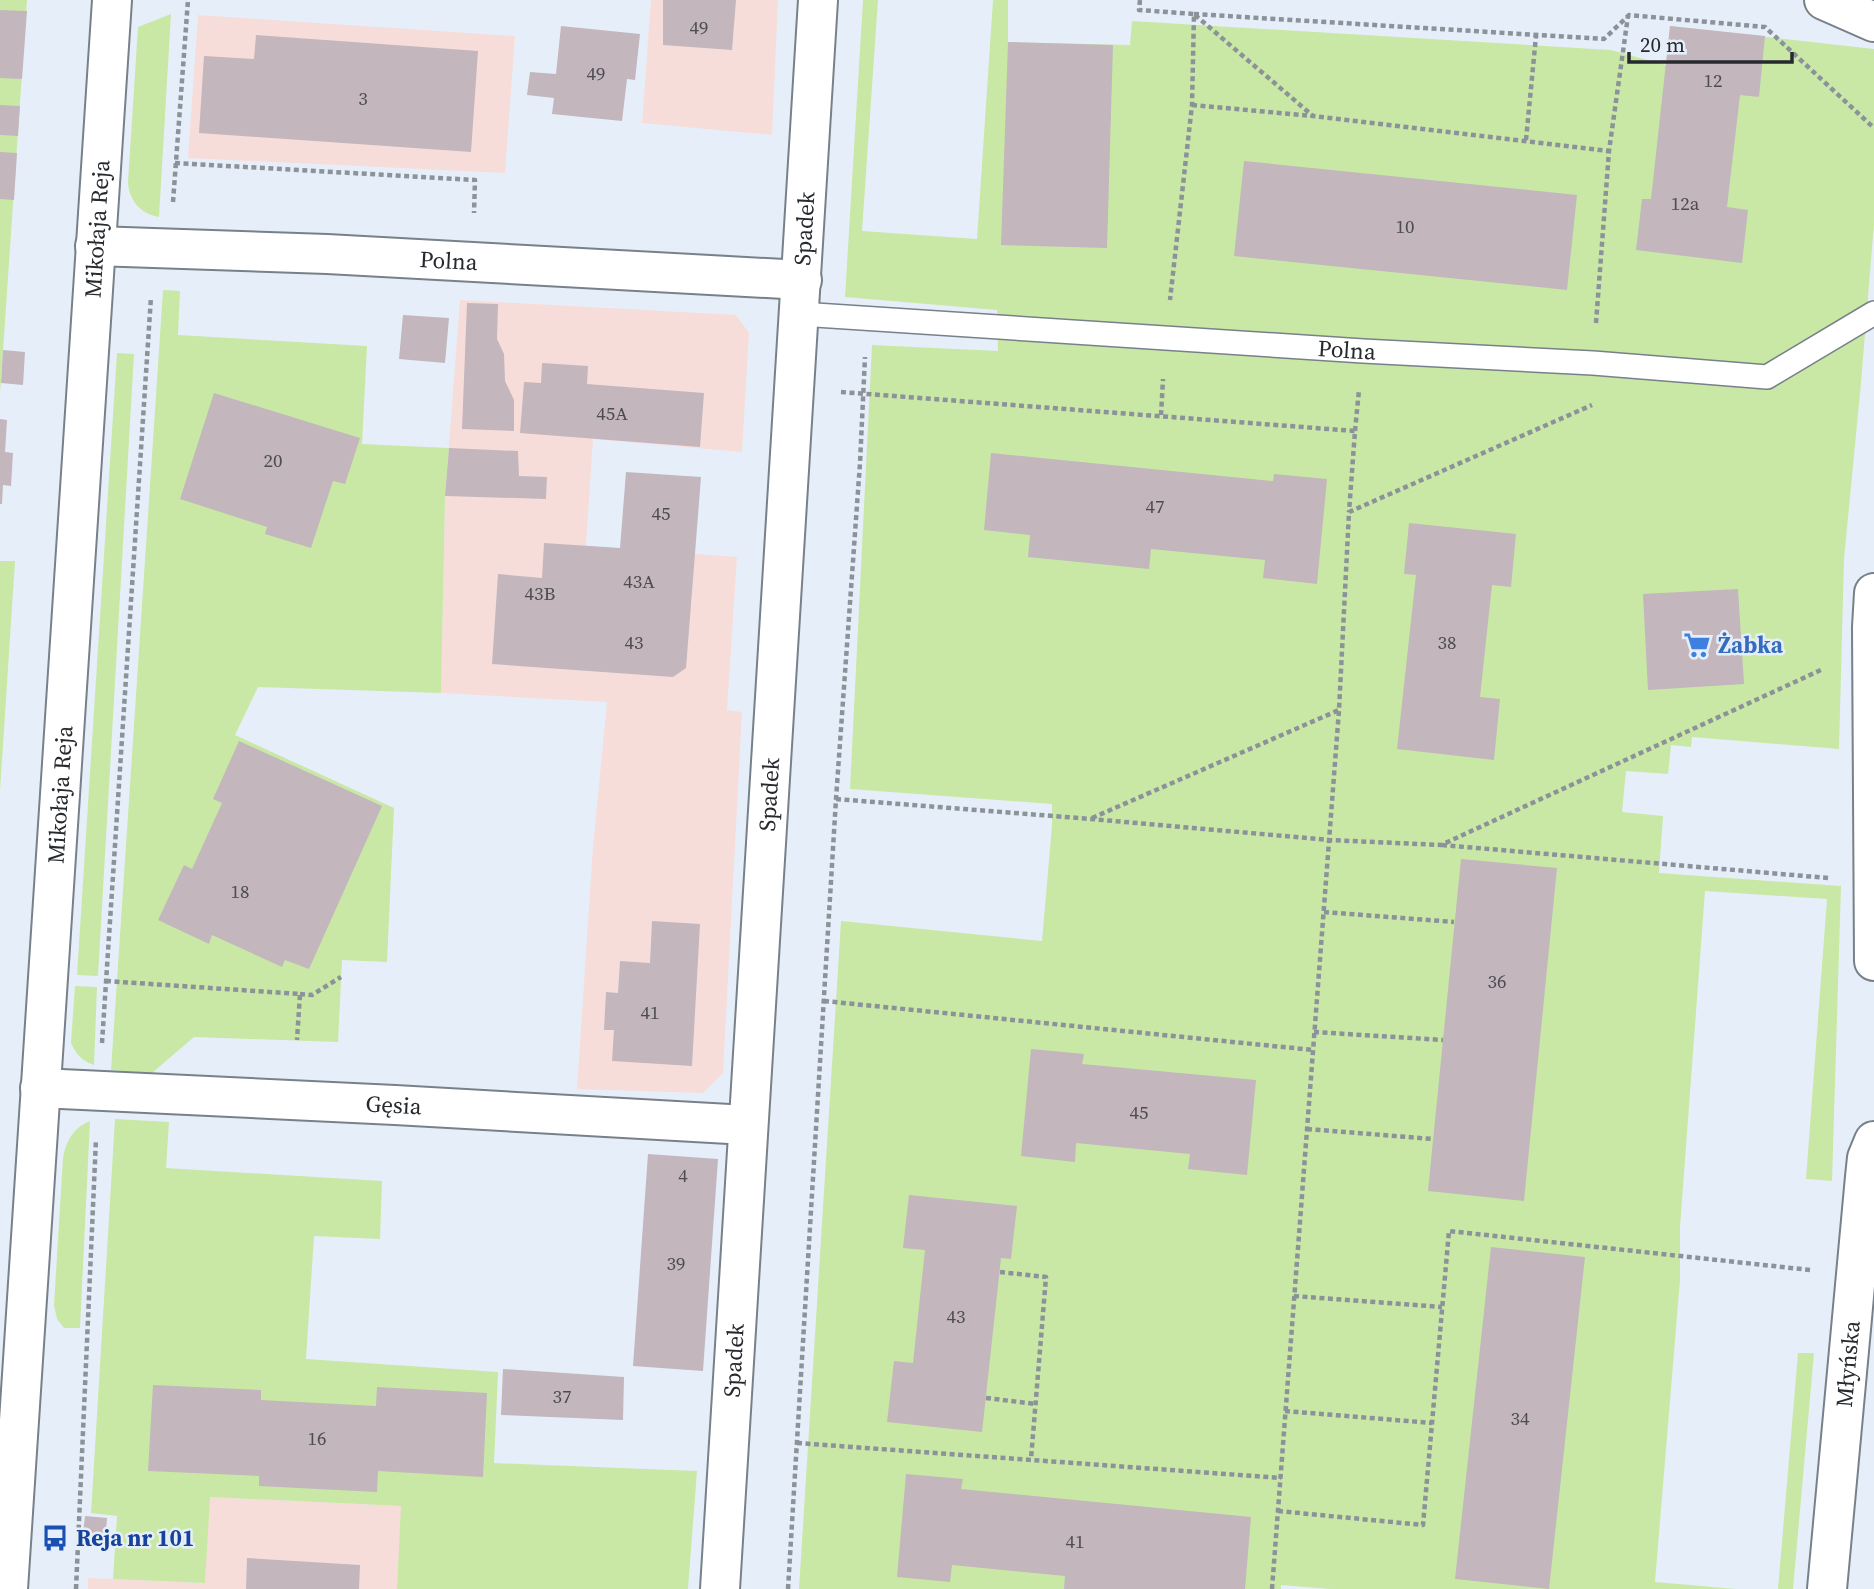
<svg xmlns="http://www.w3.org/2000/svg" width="1874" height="1589" viewBox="0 0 1874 1589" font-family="'Source Serif 4',serif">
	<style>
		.commercial { fill: #f7ddda }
		.green { fill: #c9e8a5 }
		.building { fill: #c3b6bd }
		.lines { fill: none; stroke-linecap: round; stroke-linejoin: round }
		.lane-casing { stroke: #788089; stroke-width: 26 }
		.street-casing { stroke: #788089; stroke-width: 42 }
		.secondary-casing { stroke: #788089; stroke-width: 42 }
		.path { stroke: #8c9299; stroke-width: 4.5; stroke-dasharray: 5 3.5; stroke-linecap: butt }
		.lane { stroke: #fff; stroke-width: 23 }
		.street { stroke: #fff; stroke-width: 38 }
		.secondary { stroke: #fff; stroke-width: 38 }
		.labels { text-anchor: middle; stroke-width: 5; stroke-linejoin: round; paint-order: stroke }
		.number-label { font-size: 19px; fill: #4d4c51 }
		.street-label { font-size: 23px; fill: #26292d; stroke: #e6eff9 }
		.shop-label { font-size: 23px; font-weight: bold; fill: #366cbe; stroke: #e6eff9; text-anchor: start }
		.transit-label { font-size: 23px; font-weight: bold; fill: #164399; stroke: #e6eff9; text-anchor: start }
	</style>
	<rect width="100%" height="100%" fill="#e6eff9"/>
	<!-- commercial -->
	<g class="commercial">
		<polygon points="651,0 778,0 772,135 642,123"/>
		<polygon points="198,15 515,36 505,173 188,158"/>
		<polygon points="460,300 736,315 749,333 742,452 593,439 586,546 737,557 727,710 742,712 723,1073 703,1093 577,1089 593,846 607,702 441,693 445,496"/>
		<polygon points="209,1497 402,1506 397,1589 88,1589 88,1578 205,1583"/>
	</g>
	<!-- green -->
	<g class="green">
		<polygon points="0,0 27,0 0,394"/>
		<polygon points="863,0 878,0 862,231 977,239 993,0 1008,0 1008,42 1130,45 1132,21 1611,50 1666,65 1670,26 1874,49 1874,223 1861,383 1844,559 1839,749 1692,737 1691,747 1671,745 1668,774 1626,771 1622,812 1663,816 1659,873 1841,886 1832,1181 1806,1179 1827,899 1705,891 1680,1227 1680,1280 1655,1582 1736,1589 1330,1589 1281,1585 1281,1589 799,1589 841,921 1042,941 1052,825 1052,804 850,789 872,345 998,351 997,310 845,297"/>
		<path d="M171,14L159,217C140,214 129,200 128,182L138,27Z"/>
		<polygon points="163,290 180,291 178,335 367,346 362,444 449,448 445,496 441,693 258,687 235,735 394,808 387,962 342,960 338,1042 194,1037 152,1073 111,1070"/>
		<polygon points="117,353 134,354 98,976 77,975"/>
		<polygon points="0,561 15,561 0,791"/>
		<path d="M75,986L97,987L94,1065C82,1061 76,1054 71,1043Z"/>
		<polygon points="115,1119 169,1122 166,1168 382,1181 380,1239 314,1236 306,1359 498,1372 494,1463 697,1471 688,1589 397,1589 401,1506 210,1497 205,1583 113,1579 117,1516 91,1513"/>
		<path d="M90,1121L80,1328H64L57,1319L54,1305L63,1158C66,1141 73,1128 90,1121Z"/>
		<polygon points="1798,1353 1814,1353 1793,1589 1778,1589"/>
	</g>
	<!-- building -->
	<g class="building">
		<polygon points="663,0 736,0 732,50 663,45"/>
		<polygon points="0,10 27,11 22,79 0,78"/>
		<polygon points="561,26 640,34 635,80 627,79 622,121 552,114 554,98 527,95 530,72 556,74"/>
		<polygon points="1670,26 1765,36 1759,97 1740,95 1727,207 1748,210 1742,263 1636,250 1642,199 1651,199"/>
		<polygon points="256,35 478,51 471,152 199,133 204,56 254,59"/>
		<polygon points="1008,42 1113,45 1107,248 1001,245"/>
		<polygon points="0,105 20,106 18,136 0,135"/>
		<polygon points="0,152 17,153 14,200 0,199"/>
		<polygon points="1244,161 1577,195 1567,290 1234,256"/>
		<polygon points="467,303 498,304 497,339 504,354 505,381 514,400 514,431 462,429"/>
		<polygon points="403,315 449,318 445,363 399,359"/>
		<polygon points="3,350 25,352 23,385 1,383"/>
		<polygon points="542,363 588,366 587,384 704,393 700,447 520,433 524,382 541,383"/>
		<polygon points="214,393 360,438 345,484 333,481 311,548 265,534 267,527 180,499"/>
		<polygon points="0,419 7,420 5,452 13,453 11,486 3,485 2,504 0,504"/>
		<polygon points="449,448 518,451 519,476 547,477 546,499 445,496"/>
		<polygon points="991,453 1273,481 1274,474 1327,479 1317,584 1263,578 1265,560 1151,549 1149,569 1028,557 1030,535 984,530"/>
		<polygon points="626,472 701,477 686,668 673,677 492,664 498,574 542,578 544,543 620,548"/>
		<polygon points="1409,523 1516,534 1511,587 1492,585 1480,697 1500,699 1494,760 1397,749 1416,575 1404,574"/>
		<polygon points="1738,589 1744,684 1648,690 1643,594"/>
		<polygon points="239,741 382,806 309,969 285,960 282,967 212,935 209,944 158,920 184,865 192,869 222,803 213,799"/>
		<polygon points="1461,859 1557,868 1524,1201 1428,1191"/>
		<polygon points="652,921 700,924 692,1066 612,1061 614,1030 604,1030 606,992 618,993 620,961 650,963"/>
		<polygon points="1031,1049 1084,1054 1082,1064 1256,1080 1247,1175 1188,1169 1190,1154 1076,1143 1075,1162 1021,1156"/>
		<polygon points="648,1154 718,1159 703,1371 633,1366"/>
		<polygon points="909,1195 1017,1206 1011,1259 1001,1258 982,1432 887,1422 894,1361 913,1363 925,1250 903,1248"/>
		<polygon points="1491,1247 1585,1257 1549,1589 1455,1579"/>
		<polygon points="503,1369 624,1377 623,1420 501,1415"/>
		<polygon points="153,1385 261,1390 261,1400 376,1406 377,1387 487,1393 483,1477 378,1471 377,1492 259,1486 259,1476 148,1471"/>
		<polygon points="906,1474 963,1479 961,1489 1251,1517 1245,1589 1064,1589 1065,1576 952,1565 950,1582 897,1577"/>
		<polygon points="85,1516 107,1518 105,1544 82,1542"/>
		<polygon points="247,1558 360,1565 359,1589 246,1589"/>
	</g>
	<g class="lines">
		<!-- lane casing -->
		<g class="lane-casing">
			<g id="lane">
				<path id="s1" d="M800,314L1363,351L1593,363L1767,377L1874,313"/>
			</g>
		</g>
		<!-- street casing -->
		<g class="street-casing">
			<g id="street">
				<polyline points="1824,0 1874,22"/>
				<path id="s2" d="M95,246L327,254L802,280"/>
				<polyline points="1874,593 1872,627 1874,961"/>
				<path id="s3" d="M40,1088L395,1105L747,1125"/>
				<path id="s4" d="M720,1589C751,1059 787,530 818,0"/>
				<path id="s5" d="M1827,1589L1865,1177L1867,1158L1874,1141"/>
			</g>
		</g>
		<!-- secondary casing -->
		<g class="secondary-casing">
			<g id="secondary">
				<path id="s6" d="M8,1589L112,0"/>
			</g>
		</g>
		<!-- path -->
		<g class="path">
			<polyline points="1140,0 1139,10 1194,14 1192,105 1170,300"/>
			<polyline points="1194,14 1604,39 1629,15 1765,27 1874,128"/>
			<polyline points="1195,15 1313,116"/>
			<polyline points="1192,105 1313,116 1609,151"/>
			<polyline points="1526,140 1536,36"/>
			<polyline points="175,163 475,180 474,213"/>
			<polyline points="173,202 188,0"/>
			<polyline points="1596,323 1609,151 1628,16"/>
			<polyline points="841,392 1355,431 1349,512"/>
			<polyline points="1161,415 1163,379"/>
			<polyline points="1355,431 1359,390"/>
			<polyline points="836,799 1091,819 1329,840 1441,845 1823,669"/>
			<polyline points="1092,818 1339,710"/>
			<polyline points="1442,845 1828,878"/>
			<polyline points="1324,912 1454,922"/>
			<polyline points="106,981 300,994 297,1040"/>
			<polyline points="300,994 312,995 341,977"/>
			<polyline points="824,1001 1313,1050"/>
			<polyline points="1314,1032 1443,1040"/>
			<polyline points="102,1043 151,297"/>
			<polyline points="1307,1129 1433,1139"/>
			<polyline points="1000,1272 1046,1277 1031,1459"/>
			<polyline points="1294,1296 1442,1307"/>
			<polyline points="986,1398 1036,1404"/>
			<polyline points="1285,1411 1432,1423"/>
			<polyline points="797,1443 1281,1478"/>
			<polyline points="1278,1511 1423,1525 1449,1231 1810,1270"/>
			<polyline points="76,1589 96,1139"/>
			<polyline points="788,1589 836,799 860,463 865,357"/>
			<polyline points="1272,1589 1339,710 1349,512 1592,405"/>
		</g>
		<!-- lane -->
		<use href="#lane" class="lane"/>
		<!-- street -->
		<use href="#street" class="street"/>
		<!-- secondary -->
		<use href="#secondary" class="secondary"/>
	</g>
	<!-- icons -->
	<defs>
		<g id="supermarket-bare" transform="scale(2.1)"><path d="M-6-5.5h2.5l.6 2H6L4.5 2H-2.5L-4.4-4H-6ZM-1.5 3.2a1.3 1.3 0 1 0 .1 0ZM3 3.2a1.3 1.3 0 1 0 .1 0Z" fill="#3f7fe0" stroke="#e6eff9" stroke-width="2.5" paint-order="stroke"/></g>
		<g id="bus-bare" transform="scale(2.1)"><path d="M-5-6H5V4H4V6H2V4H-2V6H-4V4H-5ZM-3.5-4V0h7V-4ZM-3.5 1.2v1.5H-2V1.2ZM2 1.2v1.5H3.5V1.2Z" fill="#1a4fb4" stroke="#e6eff9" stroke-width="2.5" paint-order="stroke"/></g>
	</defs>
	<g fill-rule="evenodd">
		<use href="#supermarket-bare" x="1697" y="645"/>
		<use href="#bus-bare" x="55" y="1538"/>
	</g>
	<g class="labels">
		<!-- number labels -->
		<g class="number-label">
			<text x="699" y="34">49</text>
			<text x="596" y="80">49</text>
			<text x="1713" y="87">12</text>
			<text x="363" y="105">3</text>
			<text x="1685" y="210">12a</text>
			<text x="1405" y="233">10</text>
			<text x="612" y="420">45A</text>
			<text x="273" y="467">20</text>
			<text x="1155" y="513">47</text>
			<text x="661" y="520">45</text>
			<text x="639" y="588">43A</text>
			<text x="540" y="600">43B</text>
			<text x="634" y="649">43</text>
			<text x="1447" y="649">38</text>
			<text x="240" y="898">18</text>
			<text x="1497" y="988">36</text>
			<text x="650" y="1019">41</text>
			<text x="1139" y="1119">45</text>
			<text x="683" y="1182">4</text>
			<text x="676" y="1270">39</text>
			<text x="956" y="1323">43</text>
			<text x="562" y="1403">37</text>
			<text x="1520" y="1425">34</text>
			<text x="317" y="1445">16</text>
			<text x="1075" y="1548">41</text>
		</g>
		<!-- street labels -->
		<g class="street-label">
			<text dy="8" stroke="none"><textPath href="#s6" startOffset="1363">Mikołaja Reja</textPath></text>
			<text dy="8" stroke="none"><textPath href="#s4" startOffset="1363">Spadek</textPath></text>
			<text dy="8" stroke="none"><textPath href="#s2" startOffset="354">Polna</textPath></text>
			<text dy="8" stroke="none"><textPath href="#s1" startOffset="548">Polna</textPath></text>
			<text dy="8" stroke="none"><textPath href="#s6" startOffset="796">Mikołaja Reja</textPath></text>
			<text dy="8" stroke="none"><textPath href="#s4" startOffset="796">Spadek</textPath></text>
			<text dy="8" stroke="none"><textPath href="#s3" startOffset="354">Gęsia</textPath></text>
			<text dy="8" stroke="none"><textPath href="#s4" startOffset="229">Spadek</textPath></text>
			<text dy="8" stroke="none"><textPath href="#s5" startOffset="226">Młyńska</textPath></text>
		</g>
		<!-- shop labels -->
		<g class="shop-label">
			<text x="1718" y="653">Żabka</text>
		</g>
		<!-- transit labels -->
		<g class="transit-label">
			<text x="76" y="1546">Reja nr 101</text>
		</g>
	</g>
	<!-- scale -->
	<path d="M1629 52v10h163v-10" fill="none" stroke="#26292d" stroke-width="3.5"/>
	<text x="1640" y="52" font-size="21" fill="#26292d" stroke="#e6eff9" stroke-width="5" paint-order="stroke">20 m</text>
</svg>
